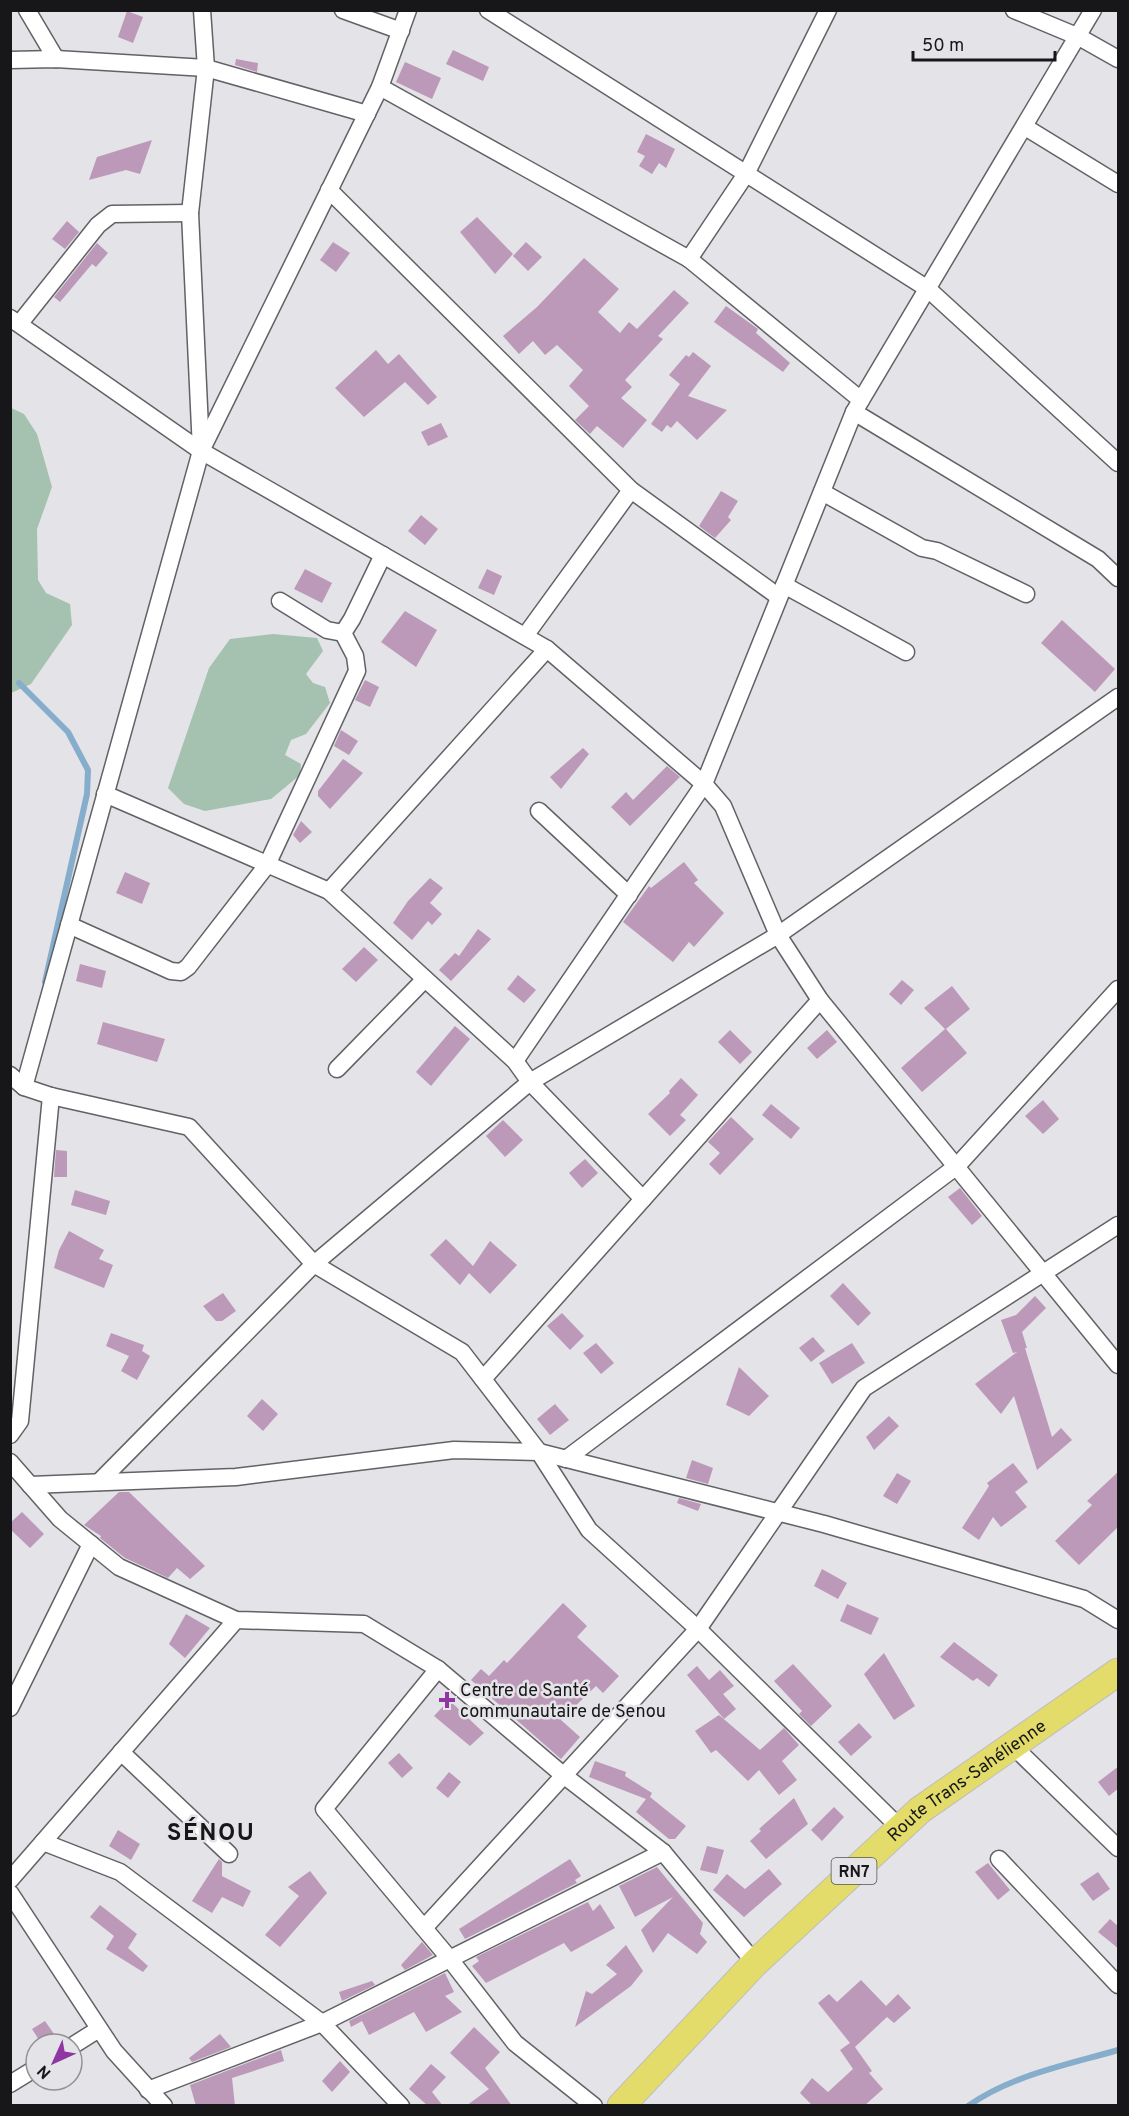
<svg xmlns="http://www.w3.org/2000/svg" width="1129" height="2116" viewBox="0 0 1129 2116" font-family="Overpass,sans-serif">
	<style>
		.green { fill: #a5c1b0 }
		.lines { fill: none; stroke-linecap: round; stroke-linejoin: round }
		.stream { stroke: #86aecc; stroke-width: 6 }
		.building { fill: #bc99b9 }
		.minor-casing { stroke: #626165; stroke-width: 19 }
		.trunk-casing { stroke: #bebebe; stroke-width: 29 }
		.minor { stroke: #fff; stroke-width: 16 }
		.trunk { stroke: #e3dc6b; stroke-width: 27 }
		.poi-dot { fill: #8f36a2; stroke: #e4e3e7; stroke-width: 2 }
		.labels { text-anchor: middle; stroke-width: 5; stroke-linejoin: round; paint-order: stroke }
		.shield { fill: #e4e3e7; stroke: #545456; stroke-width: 1.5 }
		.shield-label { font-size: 16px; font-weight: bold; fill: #171618 }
		.poi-label { font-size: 18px; fill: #171618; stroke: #e4e3e7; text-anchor: start }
		.street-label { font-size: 18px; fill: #171618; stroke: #e4e3e7 }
		.district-label { font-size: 24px; font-weight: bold; letter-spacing: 1.5px; fill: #171618; stroke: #e4e3e7 }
	</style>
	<rect width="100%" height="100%" fill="#e4e3e7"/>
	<!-- green -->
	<g class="green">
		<polygon points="11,408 24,414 37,434 52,487 37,529 38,580 46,593 70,604 72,625 31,684 11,693"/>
		<polygon points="273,634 317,638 323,651 306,674 313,683 325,687 330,703 306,734 291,740 285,755 301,764 300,775 271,799 205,811 184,804 168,788 209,668 230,639"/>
	</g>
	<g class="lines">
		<!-- stream -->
		<g class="stream">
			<polyline points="19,683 68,732 88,770 87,794 45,982"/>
			<path d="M968,2106C1012,2075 1067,2065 1118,2050"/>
		</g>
	</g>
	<!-- building -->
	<g class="building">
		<polygon points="127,11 143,17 133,43 118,37"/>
		<polygon points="453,50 489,67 483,81 446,64"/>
		<polygon points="236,59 258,63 257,72 235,65"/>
		<polygon points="405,62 441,78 432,99 396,82"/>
		<polygon points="646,134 675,149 666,168 659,163 652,174 639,166 645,156 637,152"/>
		<polygon points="152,140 140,174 126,170 89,180 97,157"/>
		<polygon points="477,217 513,254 495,274 460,232"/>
		<polygon points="67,221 79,232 65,249 52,239"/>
		<polygon points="333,242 350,253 336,272 320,260"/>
		<polygon points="526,242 542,257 528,271 513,256"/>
		<polygon points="97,243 108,253 96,267 92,264 60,302 54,297"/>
		<polygon points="584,258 619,289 598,312 620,333 629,322 637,329 674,290 689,303 658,336 663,339 625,380 632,387 621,398 647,420 623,448 597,426 590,434 575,420 589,406 569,386 583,370 557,345 545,355 533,341 519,354 503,336 537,307"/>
		<polygon points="726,306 758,329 756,333 790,363 783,372 714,322"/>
		<polygon points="376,350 388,364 399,354 437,397 428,405 405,382 364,417 335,388"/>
		<polygon points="693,352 711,366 688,396 727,410 697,440 677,421 671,428 667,425 662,432 651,424 680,384 669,375 686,355 689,357"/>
		<polygon points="441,423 448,437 428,446 421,432"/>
		<polygon points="721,491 738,501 728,517 731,520 715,538 699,526"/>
		<polygon points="421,515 438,529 425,545 408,531"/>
		<polygon points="305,569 332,583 322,603 294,589"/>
		<polygon points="487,569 502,576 494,595 478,588"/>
		<polygon points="405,611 437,630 416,667 381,642"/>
		<polygon points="1062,620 1115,669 1095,692 1041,643"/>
		<polygon points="365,680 379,687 370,707 355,700"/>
		<polygon points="341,730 358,741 349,755 334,746"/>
		<polygon points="583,748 589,754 561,789 550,777"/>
		<polygon points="343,759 363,773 330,809 318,796 318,791"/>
		<polygon points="667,766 680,777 630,826 611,807 626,792 633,800"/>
		<polygon points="301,821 312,832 300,843 293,835"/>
		<polygon points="684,862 698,880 694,883 724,913 694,947 689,942 673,962 623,922 649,886 651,888"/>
		<polygon points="125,872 150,883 142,904 116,893"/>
		<polygon points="430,878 443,888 430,903 442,914 432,925 428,921 412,940 393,923 408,901"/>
		<polygon points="478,929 491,939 451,981 439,970 455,953 459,956"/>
		<polygon points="364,947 378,960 356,982 342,969"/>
		<polygon points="80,964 106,971 102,988 76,981"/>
		<polygon points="518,975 536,990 524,1003 507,989"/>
		<polygon points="902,980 914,990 901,1005 889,994"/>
		<polygon points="952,986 970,1009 946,1029 967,1053 922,1092 901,1068 945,1029 924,1008"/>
		<polygon points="103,1022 165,1039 157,1062 97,1044"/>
		<polygon points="455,1026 470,1039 431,1086 416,1072"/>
		<polygon points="730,1030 752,1052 740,1064 718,1042"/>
		<polygon points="827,1030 837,1042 817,1059 807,1048"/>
		<polygon points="681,1078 698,1095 680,1115 686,1120 670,1136 648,1114 670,1093 669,1091"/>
		<polygon points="1043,1100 1059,1119 1043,1134 1025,1116"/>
		<polygon points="771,1104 800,1128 791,1139 762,1115"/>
		<polygon points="731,1117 754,1139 720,1175 709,1164 720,1153 708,1142"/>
		<polygon points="503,1120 523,1140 505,1157 486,1136"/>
		<polygon points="56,1150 67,1151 67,1177 54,1177"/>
		<polygon points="585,1159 598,1173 582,1188 569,1173"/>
		<polygon points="960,1188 982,1216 972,1225 948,1197"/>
		<polygon points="75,1190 110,1201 106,1215 71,1205"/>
		<polygon points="69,1231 104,1250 99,1259 113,1265 104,1288 54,1268 59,1250"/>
		<polygon points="446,1239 473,1266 490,1241 517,1265 490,1294 469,1273 460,1285 430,1255"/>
		<polygon points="843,1283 871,1313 858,1326 830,1296"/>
		<polygon points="223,1293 236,1311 222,1321 216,1321 203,1306"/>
		<polygon points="1035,1296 1046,1308 1022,1332 1027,1348 1025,1348 1052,1437 1061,1428 1072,1440 1037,1470 1014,1396 1001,1414 975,1384 1017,1352 1013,1353 1001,1320 1016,1315"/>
		<polygon points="562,1313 584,1336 570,1350 547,1326"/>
		<polygon points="111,1333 144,1345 142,1351 150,1356 137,1380 121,1371 129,1356 106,1346"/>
		<polygon points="813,1337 825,1351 811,1362 799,1348"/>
		<polygon points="596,1343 614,1363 601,1374 583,1353"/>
		<polygon points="852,1343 865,1363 832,1384 819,1363"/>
		<polygon points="739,1367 769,1396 749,1416 726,1405"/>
		<polygon points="262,1399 278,1414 263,1431 247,1416"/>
		<polygon points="555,1404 569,1420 550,1435 537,1419"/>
		<polygon points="889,1416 899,1426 874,1450 866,1437"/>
		<polygon points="692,1460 713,1468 708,1484 686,1478"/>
		<polygon points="1013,1463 1028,1482 1015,1492 1027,1507 1001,1527 993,1517 979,1540 962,1528 989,1486 987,1483"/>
		<polygon points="1119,1471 1119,1526 1079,1565 1055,1541 1092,1505 1087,1501"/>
		<polygon points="897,1473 911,1481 897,1504 883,1496"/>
		<polygon points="119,1492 129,1492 205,1566 190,1579 177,1568 168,1578 125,1558 100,1538 101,1536 84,1525"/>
		<polygon points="679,1498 701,1504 698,1511 677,1503"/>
		<polygon points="22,1512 44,1534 30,1548 10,1529 10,1523"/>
		<polygon points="822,1569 847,1583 838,1599 814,1586"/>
		<polygon points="563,1603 587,1626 577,1637 619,1676 603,1693 596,1686 561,1720 580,1737 561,1759 471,1680 481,1669 489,1676 504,1660 507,1663"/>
		<polygon points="847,1604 879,1618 871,1635 840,1621"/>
		<polygon points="186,1614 210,1628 185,1658 169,1644"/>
		<polygon points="954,1642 998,1675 989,1687 977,1678 973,1681 940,1657"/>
		<polygon points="884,1653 915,1706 894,1720 864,1674"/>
		<polygon points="793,1664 832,1706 811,1726 799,1714 802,1711 774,1681"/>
		<polygon points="697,1666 709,1680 720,1670 734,1686 723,1694 736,1709 724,1719 687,1675"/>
		<polygon points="449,1700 484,1733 470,1746 434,1716"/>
		<polygon points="719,1715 760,1750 784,1728 799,1745 782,1761 797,1780 779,1795 759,1770 748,1781 716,1750 711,1753 695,1731"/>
		<polygon points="859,1723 872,1737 851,1756 838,1742"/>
		<polygon points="399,1753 413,1768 402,1778 388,1763"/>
		<polygon points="595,1761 626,1772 625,1776 652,1793 650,1797 686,1826 675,1839 669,1839 636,1812 646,1799 589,1777"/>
		<polygon points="1119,1766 1119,1788 1109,1796 1098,1782"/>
		<polygon points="449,1772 461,1782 448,1798 436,1788"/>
		<polygon points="794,1798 808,1824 766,1859 750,1841 761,1831 759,1829"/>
		<polygon points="834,1807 844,1817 822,1841 811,1830"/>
		<polygon points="118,1830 140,1844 131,1860 109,1846"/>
		<polygon points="707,1846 724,1850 717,1874 700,1870"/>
		<polygon points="219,1859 222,1862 222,1876 251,1891 243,1907 222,1897 212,1913 192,1901"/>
		<polygon points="570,1859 581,1876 575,1880 577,1883 465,1939 459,1929"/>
		<polygon points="988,1863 1010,1890 998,1900 975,1872"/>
		<polygon points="657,1867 703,1923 700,1934 707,1942 697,1954 668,1933 653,1953 641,1930 673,1897 635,1917 619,1886"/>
		<polygon points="769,1869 782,1884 744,1917 713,1890 727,1874 745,1889"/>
		<polygon points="310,1871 327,1893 280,1947 265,1935 299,1896 288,1887"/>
		<polygon points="1098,1872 1110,1889 1093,1901 1080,1884"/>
		<polygon points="588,1902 593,1911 600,1904 615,1928 571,1952 564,1943 486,1983 472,1966 479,1961 476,1957"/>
		<polygon points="100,1905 137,1934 128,1948 148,1966 143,1972 106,1949 114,1936 90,1917"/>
		<polygon points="1110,1919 1119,1927 1119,1949 1098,1932"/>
		<polygon points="422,1942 433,1955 405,1970 401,1965"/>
		<polygon points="626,1945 643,1971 631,1986 575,2027 586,1991 592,1994 617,1974 606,1965"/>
		<polygon points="445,1973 454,1992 445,1996 462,2012 426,2032 414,2012 369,2035 362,2021 351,2027 349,2021"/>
		<polygon points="861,1980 886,2006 898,1994 911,2008 894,2023 887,2017 855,2047 872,2071 869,2073 883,2089 864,2106 813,2106 800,2093 812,2078 828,2092 853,2069 840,2050 850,2043 818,2003 829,1994 837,2002"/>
		<polygon points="372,1981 375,1985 342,2001 339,1992"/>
		<polygon points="45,2021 54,2034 41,2043 32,2029"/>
		<polygon points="474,2027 500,2052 485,2068 512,2106 466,2106 489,2089 450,2053"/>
		<polygon points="220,2034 231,2047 192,2062 189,2058"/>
		<polygon points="281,2050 284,2061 232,2078 235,2106 196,2106 190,2085"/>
		<polygon points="340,2061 350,2072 332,2092 322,2081"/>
		<polygon points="431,2064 446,2077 432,2092 443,2106 428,2106 409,2089"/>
	</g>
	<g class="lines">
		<!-- minor casing -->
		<g class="minor-casing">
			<g id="minor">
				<polyline points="27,10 56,59"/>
				<polyline points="343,10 401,31"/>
				<polyline points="488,10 928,289 1118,463"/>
				<polyline points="1014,10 1079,37 1118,59"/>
				<polyline points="10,60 56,59 206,68 367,114"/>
				<polyline points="380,87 689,259 861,400"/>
				<polyline points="1025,127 1118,184"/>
				<polyline points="329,190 631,490 779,597"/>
				<polyline points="689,259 746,174 828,10"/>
				<polyline points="10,318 201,451 547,649 704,784 723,806 778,935 820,1000 1118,1365"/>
				<polyline points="20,323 98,225 112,214 190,213"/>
				<polyline points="854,412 1098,559 1118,578"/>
				<polyline points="201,450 190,213 206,68 202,10"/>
				<polyline points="822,492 922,548 937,551 1026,594"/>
				<polyline points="784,585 906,652"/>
				<polyline points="280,601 327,630 343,633 352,619 383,555"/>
				<polyline points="525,636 631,490"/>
				<polyline points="105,794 329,891 515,1061 530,1082 643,1199"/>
				<polyline points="539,811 629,895"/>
				<polyline points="329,891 547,649"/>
				<polyline points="69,925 171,971 181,972 188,967 267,865 357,671 355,656 343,633"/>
				<polyline points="515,1061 704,784 854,412 1093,10"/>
				<polyline points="337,1069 425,979"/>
				<polyline points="10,1075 24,1087 51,1096 189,1127 314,1264 462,1352 539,1452 589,1530 698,1629 900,1828"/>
				<polyline points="24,1087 201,451 380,87 408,10"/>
				<polyline points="483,1379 820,1000"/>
				<polyline points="10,1435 20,1421 51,1096"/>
				<polyline points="566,1459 957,1166 1118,989"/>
				<polyline points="10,1462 60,1519 119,1567 236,1620 364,1624 438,1669 562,1774 663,1852 755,1963"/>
				<polyline points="99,1482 314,1264 530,1082 778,935 1118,697"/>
				<polyline points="30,1485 236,1477 454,1450 539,1452 824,1524 1084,1599 1118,1620"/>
				<polyline points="438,1669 324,1809 449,1958 515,2043 594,2106"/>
				<polyline points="10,1708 91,1544"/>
				<polyline points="1012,1745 1118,1848"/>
				<polyline points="121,1752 229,1854"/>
				<polyline points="43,1842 120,1872 322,2023 401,2106"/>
				<polyline points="999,1859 1118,1985"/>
				<polyline points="10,1880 236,1620"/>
				<polyline points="10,1893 114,2051 164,2106"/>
				<polyline points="424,1928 698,1629 864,1388 1118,1225"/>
				<polyline points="72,2046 99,2029"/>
				<polyline points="10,2084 36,2068"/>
				<polyline points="148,2090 322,2023 663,1852"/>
			</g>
		</g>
		<!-- trunk casing -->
		<g class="trunk-casing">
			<g id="trunk">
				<path id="s1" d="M621,2106L755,1963L920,1810L1118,1672"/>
			</g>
		</g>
		<!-- minor -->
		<use href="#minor" class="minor"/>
		<!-- trunk -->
		<use href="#trunk" class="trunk"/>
	</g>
	<!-- markers -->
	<path class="poi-dot" d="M444 1691h6v6h6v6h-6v6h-6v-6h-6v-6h6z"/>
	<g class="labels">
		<!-- shield labels -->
		<rect class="shield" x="831.5" y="1858" width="45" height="26" rx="4.5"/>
		<g class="shield-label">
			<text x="854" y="1877">RN7</text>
		</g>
		<!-- poi labels -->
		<g class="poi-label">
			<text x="460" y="1696">Centre de Santé<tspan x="460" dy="21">communautaire de Senou</tspan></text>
		</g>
		<!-- street labels -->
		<g class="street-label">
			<text dy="6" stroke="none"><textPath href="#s1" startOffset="476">Route Trans-Sahélienne</textPath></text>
		</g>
		<!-- district labels -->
		<g class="district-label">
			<text x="211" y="1840">SÉNOU</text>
		</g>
	</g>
	<!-- border -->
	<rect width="1129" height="2116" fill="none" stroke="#171618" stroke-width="24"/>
	<!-- north arrow -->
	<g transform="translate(54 2062) rotate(225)"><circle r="28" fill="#e4e3e7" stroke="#929194" stroke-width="1.5"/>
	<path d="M0-4.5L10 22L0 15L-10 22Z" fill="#8f36a2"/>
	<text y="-9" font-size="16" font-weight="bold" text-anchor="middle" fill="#171618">N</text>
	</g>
	<!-- scale -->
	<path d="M913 51v9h142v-9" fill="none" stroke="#171618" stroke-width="3"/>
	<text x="922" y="51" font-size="18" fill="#171618" stroke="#e4e3e7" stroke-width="4.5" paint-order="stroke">50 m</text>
</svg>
